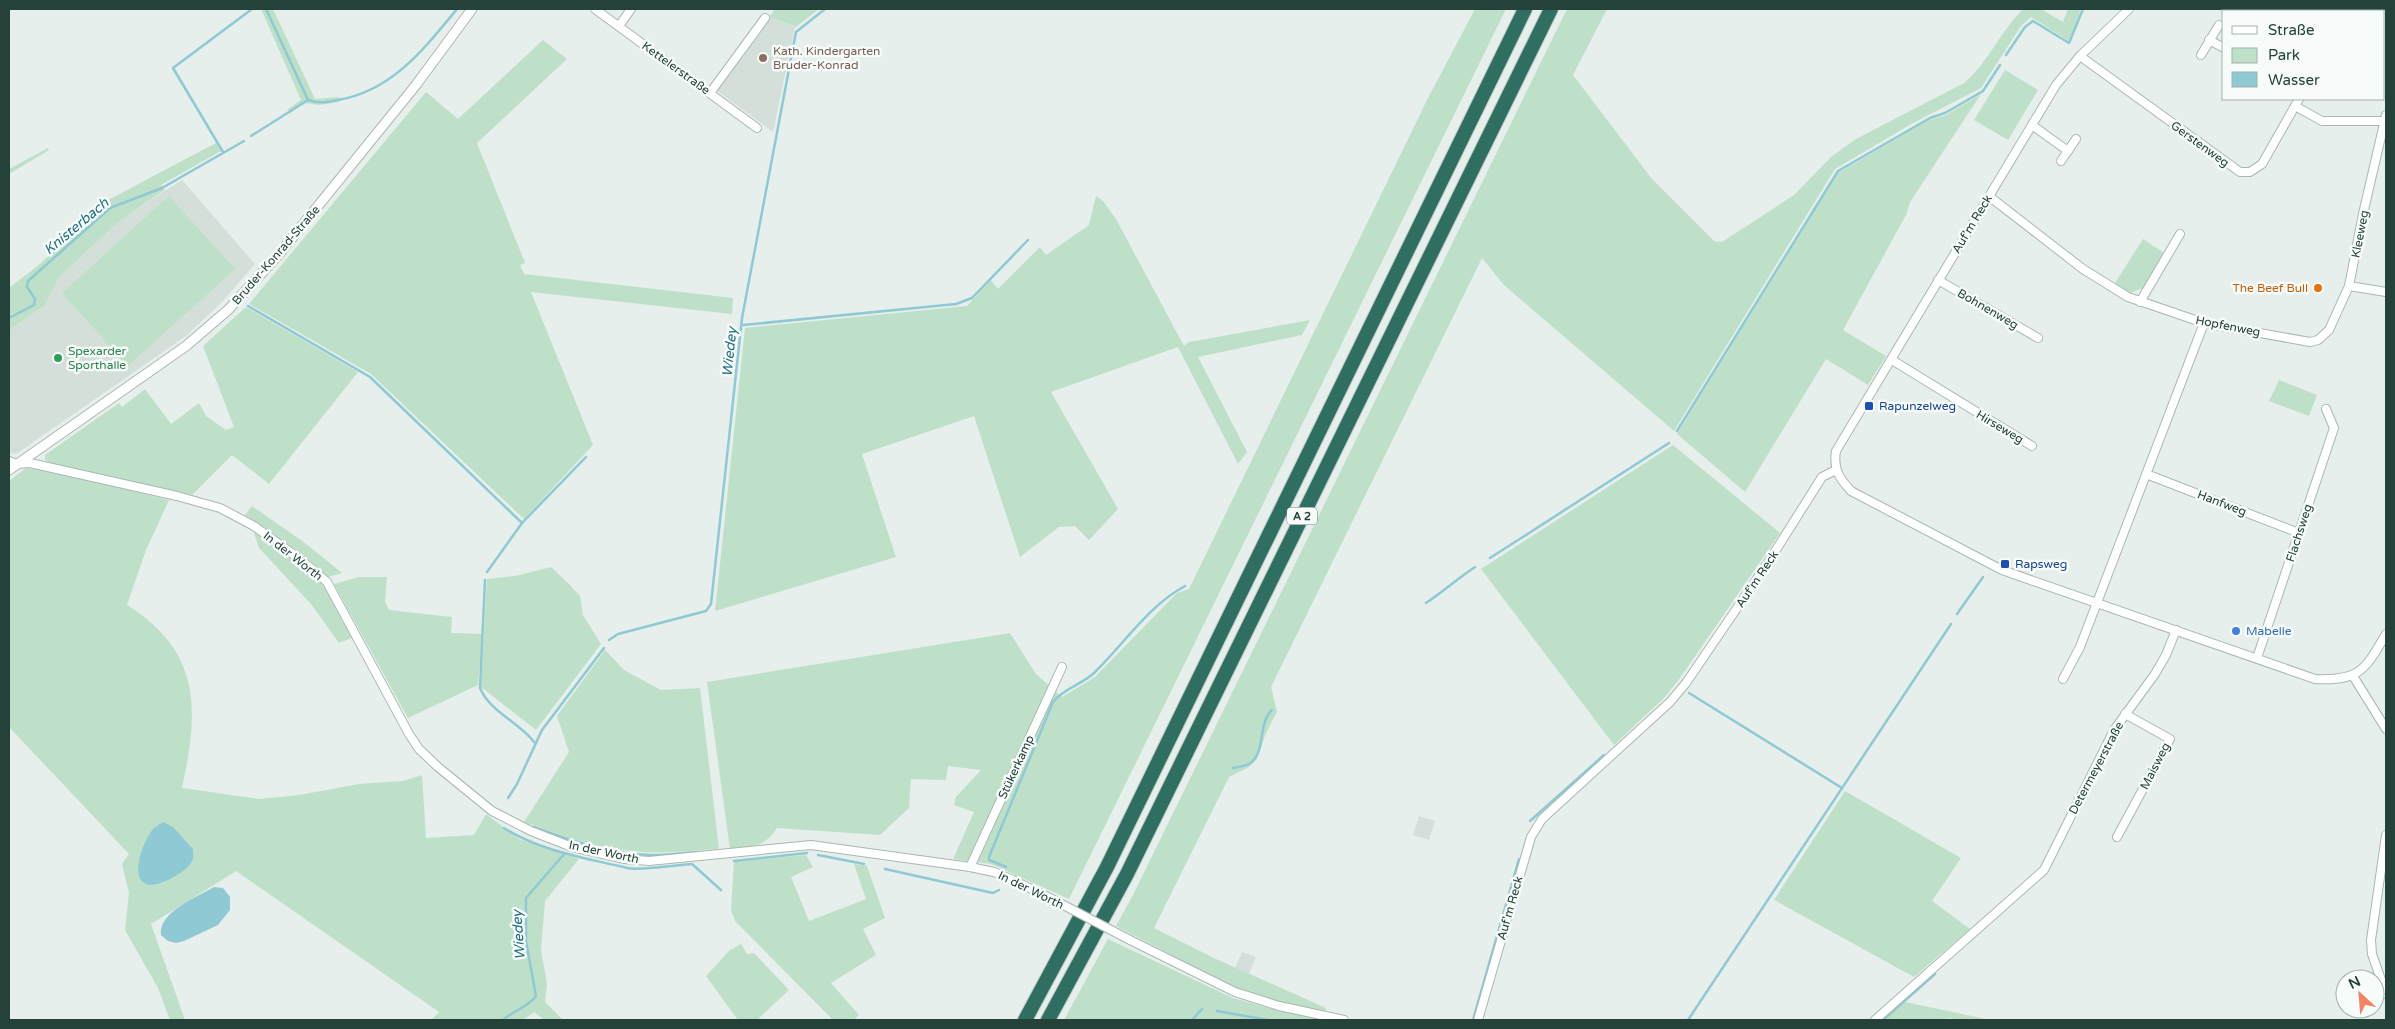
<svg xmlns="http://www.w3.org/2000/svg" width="2395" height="1029" viewBox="0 0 2395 1029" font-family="'Varela Round',sans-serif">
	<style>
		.built { fill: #d4dfda }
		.green { fill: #bfe0c8 }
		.water { fill: #8ec9d4 }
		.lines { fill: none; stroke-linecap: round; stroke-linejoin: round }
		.stream { stroke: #8ec9d4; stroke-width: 2.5 }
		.minor-casing { stroke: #a8b8b2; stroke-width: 10 }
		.tertiary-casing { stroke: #a8b8b2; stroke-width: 11 }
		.motorway-casing { stroke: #c2cac8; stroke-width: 16 }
		.minor { stroke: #fff; stroke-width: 8 }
		.tertiary { stroke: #fff; stroke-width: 9 }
		.motorway { stroke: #2f6f62; stroke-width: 14 }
		.minor-bridge-casing { stroke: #a8b8b2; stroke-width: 10; stroke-linecap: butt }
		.minor-bridge { stroke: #fff; stroke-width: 8 }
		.education-dot { fill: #8d6e63; stroke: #f7fbf9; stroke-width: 2 }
		.food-dot { fill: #e8710a; stroke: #f7fbf9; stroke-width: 2 }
		.leisure-dot { fill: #2e9e5b; stroke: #f7fbf9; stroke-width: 2 }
		.transit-dot { fill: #1a4fb4; stroke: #f7fbf9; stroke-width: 2 }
		.shop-dot { fill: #3f7fe0; stroke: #f7fbf9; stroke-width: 2 }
		.labels { text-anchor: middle; stroke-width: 5; stroke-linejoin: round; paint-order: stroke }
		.shield { fill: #f7fbf9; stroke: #637a73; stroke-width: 1 }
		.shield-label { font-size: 11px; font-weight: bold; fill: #24423a }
		.education-label { font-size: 12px; fill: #785e54; stroke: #f7fbf9; text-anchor: start }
		.street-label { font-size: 12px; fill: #24423a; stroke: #f7fbf9 }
		.food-label { font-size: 12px; fill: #c56008; stroke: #f7fbf9; text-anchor: end }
		.leisure-label { font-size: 12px; fill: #27864d; stroke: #f7fbf9; text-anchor: start }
		.transit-label { font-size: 12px; fill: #164399; stroke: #f7fbf9; text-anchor: start }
		.shop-label { font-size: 12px; fill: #366cbe; stroke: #f7fbf9; text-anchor: start }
		.water-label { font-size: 14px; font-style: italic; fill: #1c6f80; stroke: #f7fbf9 }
	</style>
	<rect width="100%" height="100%" fill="#e6efeb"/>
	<!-- built -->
	<g class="built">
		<polygon points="769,17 795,27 773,132 716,90"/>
		<polygon points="182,180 255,264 222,302 186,336 16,454 9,453 9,330 44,306 60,276 123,218"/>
		<polygon points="1419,816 1435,821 1429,840 1413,835"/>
		<polygon points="1242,952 1256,957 1249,974 1235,968"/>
	</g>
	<!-- green -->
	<g class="green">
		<polygon points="261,9 273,9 315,99 339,97 339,102 320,105 305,103 290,113 288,109 301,100"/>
		<polygon points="775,9 819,9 796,27 769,17"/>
		<path d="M1475,9H1506L1069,899L991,864L953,859L974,812L954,805L956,797L981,770L948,766L946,780L911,779L909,808L880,835L777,828C764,848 752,847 730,849L707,682L1010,633L1036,674L1062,697L1095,677L1177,593L1189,589L1428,98Z"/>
		<path d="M1567,9H1607L1573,75L1652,179L1714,241L1722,242L1794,195L1832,156L1856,139L1964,83C1988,63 2000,32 2023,9H2041L2063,22L2068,9H2081L2069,41L2031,17L2021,26L1981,88L1913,123L1835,169L1674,431L1504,285L1482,258L1271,687L1277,712L1266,733L1257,759L1249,767L1229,777L1154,928L1216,959L1326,1008L1325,1013L1281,1003L1237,989L1116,926L1134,893Z"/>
		<polygon points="543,40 567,59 477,143 525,263 520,265 524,274 733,298 732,314 531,292 593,445 524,519 371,374 249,304 426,92 458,119"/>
		<polygon points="2005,70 2038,90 2008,140 1974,120"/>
		<polygon points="1981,94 1910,202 1906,215 1843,330 1886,356 1868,385 1826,359 1745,492 1677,434 1838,173 1929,120 1944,116"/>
		<polygon points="216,143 221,151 161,185 165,190 123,218 60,276 44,306 9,330 9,288 40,264 110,199"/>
		<polygon points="48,148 49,150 9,174 9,169"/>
		<polygon points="169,196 235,269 128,366 62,293"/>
		<polygon points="1096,196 1103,201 1116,219 1184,346 1189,342 1310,320 1302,335 1198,357 1247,452 1238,464 1178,347 1051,392 1118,509 1089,540 1075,526 1059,527 1020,557 974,416 862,454 896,557 715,611 745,328 967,306 991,280 998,289 1040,247 1046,255 1089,225"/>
		<polygon points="2143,239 2164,253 2143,288 2130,293 2115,283"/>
		<polygon points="246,307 358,372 269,484 232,455 192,495 48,462 45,459 45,455 119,403 122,407 145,389 171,424 199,403 206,416 226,430 234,427 203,346"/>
		<polygon points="2279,380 2317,395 2309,416 2269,401"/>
		<polygon points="1673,445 1780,533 1680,678 1665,697 1614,745 1481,569"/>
		<path d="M26,468L49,471L169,500L146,550L127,605C202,652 199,710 182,788L259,799L299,795L359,784L403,781L422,775L426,838L474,835L486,814L519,839L579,859L545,901L541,950L547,984L545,1002L563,1020H544L534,1012L523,1020H431L439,1012L236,871L151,924L185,1020H170L158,988L125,930L129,893L122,864L129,854L10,728L9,729V481Z"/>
		<polygon points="252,506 305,543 342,573 328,577 305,556 245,515"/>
		<polygon points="253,530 299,562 324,585 352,638 339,643 311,604 259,548"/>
		<polygon points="551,567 570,585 580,596 583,615 601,644 536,730 481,687 487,579 515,576"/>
		<polygon points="359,577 387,577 385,602 389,610 452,617 451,633 482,634 478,685 408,718 334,584"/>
		<path d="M605,650L624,670L661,690L700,688L719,849C687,851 655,855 623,850C589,846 557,833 524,822L569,752L557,716Z"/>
		<polygon points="1845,791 1961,858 1932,901 1970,929 1914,977 1774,900"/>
		<polygon points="806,855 813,867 791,877 809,921 866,899 854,864 867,866 885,918 863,929 876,955 831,983 859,1015 854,1020 833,1020 735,921 731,910 734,862"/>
		<polygon points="1108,939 1233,998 1279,1011 1326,1020 1064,1020"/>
		<polygon points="741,944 747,954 754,953 789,990 757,1020 738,1020 706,976 730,950"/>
		<polygon points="1905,1002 1981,1018 1989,1020 1957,1020 1949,1018 1947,1020 1884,1020"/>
	</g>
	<!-- water -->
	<g class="water">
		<path d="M163,822L173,827L193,849C193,853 194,858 192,861C188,871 157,889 146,884C129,877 144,839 153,829C156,826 160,824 163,822Z"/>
		<path d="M214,887L223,888L230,897V910L218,925L184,941L176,943L168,941L161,935C158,912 197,897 214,887Z"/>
	</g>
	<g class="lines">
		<!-- stream -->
		<g class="stream">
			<polyline points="266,9 308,100"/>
			<polyline points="2006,55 2025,27 2033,21 2069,43 2083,9"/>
			<path d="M251,136L308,100C319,104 327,102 338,100C392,91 424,49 457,9"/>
			<polyline points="223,152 173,68 252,9"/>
			<polyline points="248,306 370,377 522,523 487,572"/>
			<polyline points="9,318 34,305 35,299 27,287 28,281 110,208 162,188 244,141"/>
			<polyline points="743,325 956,304 972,298 1028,240"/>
			<polyline points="1677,431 1838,171 1930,118 1945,113 1983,91 2000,65"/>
			<polyline points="522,523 586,457"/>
			<polyline points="1490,558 1669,443"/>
			<path d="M485,580L480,688C490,712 519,722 535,743"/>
			<path d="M1426,603C1444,591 1457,579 1475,567"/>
			<polyline points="1957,614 1983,577"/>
			<polyline points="609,640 618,634 706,611 711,604 742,318 796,32 825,9"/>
			<polyline points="1689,693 1842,788"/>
			<path d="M1233,768C1238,767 1245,766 1249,764C1267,752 1257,724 1272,710"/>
			<polyline points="508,798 517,784 542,730 604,648"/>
			<polyline points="1530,821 1604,755"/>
			<path d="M534,827C572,841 610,854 651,855C667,855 683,853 698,852"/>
			<path d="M504,828C540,851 586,858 627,868C638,871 678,865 692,864L721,890"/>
			<polyline points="818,855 864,864"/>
			<polyline points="734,861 807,853"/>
			<path d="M1006,867L989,860V857L1053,702C1064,688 1081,685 1094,673C1124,644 1148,606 1185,586"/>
			<polyline points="885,869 993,893 999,890"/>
			<polyline points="1217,1011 1268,1020"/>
			<path d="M503,1020C513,1011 528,1007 536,996L526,941V898L565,853"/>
			<polyline points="1192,1020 1202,1009"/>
			<polyline points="1473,1020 1519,859"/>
			<polyline points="1688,1020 1951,624"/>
			<polyline points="1883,1020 1935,974"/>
		</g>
		<!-- minor casing -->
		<g class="minor-casing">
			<g id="minor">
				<polyline points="595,9 757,128"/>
				<path d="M2129,9L2080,56L2056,85L1836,451C1833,469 1839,478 1851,491L2002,570L2315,679C2360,681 2365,670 2386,634"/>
				<polyline points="2347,11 2348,9"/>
				<polyline points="619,26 631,9"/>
				<polyline points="2209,40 2224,48"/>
				<polyline points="2201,55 2219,25"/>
				<polyline points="2080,56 2240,172 2250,172 2262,164 2299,99"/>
				<polyline points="710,93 765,18"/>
				<polyline points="2295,106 2322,121 2385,121"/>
				<polyline points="2032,125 2068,151"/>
				<polyline points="2061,161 2076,139"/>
				<polyline points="1990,197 2083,269 2128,297 2204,323 2310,342 2318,340 2329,330 2349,286 2363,214 2386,115"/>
				<polyline points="1938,280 2038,338"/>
				<polyline points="2349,286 2386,292"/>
				<polyline points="2140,302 2180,234"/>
				<polyline points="1892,360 2032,446"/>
				<polyline points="9,461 17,464 30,463 177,496 220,508 254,526 300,559 327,582 409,734 419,749 438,767 492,811 531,831 572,847 625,859 649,861 811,845 970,867 994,872 1013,880 1052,899"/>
				<polyline points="2146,474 2299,533"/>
				<polyline points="2257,658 2334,428 2326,409"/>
				<polyline points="2353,676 2386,729"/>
				<polyline points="2063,679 2080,647 2204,323"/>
				<polyline points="2386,835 2371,940 2372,954 2386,994"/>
				<polyline points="2117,837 2170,739 2125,714"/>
				<polyline points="970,867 1062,667"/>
				<polyline points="1130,940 1235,992 1279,1006 1344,1020"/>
				<polyline points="1478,1020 1531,837 1542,819 1670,702 1686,683 1769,561 1822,477 1836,470"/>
				<polyline points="1875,1020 2044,870 2114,730 2155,674 2166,655 2176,630"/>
			</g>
		</g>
		<!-- tertiary casing -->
		<g class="tertiary-casing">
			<polyline id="tertiary" points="9,470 186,346 229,309 279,254 416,85 472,9"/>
		</g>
		<!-- motorway casing -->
		<g class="motorway-casing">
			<g id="motorway">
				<polyline points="1025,1020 1107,867 1525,9"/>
				<polyline points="1048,1020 1127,874 1551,9"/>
			</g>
		</g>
		<!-- minor -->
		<use href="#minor" class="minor"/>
		<!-- tertiary -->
		<use href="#tertiary" class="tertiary"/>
		<!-- motorway -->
		<use href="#motorway" class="motorway"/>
		<!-- minor-bridge casing -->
		<g class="minor-bridge-casing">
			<polyline id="minor-bridge" points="1052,899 1130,940"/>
		</g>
		<!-- minor-bridge -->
		<use href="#minor-bridge" class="minor-bridge"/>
	</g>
	<!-- markers -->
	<circle class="education-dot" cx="763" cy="58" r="5"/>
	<circle class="food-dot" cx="2318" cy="288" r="5"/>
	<circle class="leisure-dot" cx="58" cy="358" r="5"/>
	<g class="transit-dot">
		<rect x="1864" y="401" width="10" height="10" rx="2.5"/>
		<rect x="2000" y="559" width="10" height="10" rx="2.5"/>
	</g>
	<circle class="shop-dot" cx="2236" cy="631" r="5"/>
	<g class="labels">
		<!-- shield labels -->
		<rect class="shield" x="1287" y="507.5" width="30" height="17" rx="4"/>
		<g class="shield-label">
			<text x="1302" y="520">A 2</text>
		</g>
		<!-- education labels -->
		<g class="education-label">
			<text x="773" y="55">Kath. Kindergarten<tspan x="773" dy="14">Bruder-Konrad</tspan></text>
		</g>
		<!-- street labels -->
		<g class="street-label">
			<text transform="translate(676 68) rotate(36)" y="4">Kettelerstraße</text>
			<text transform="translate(2200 144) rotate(36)" y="4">Gerstenweg</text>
			<text transform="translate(1972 224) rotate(-59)" y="4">Auf'm Reck</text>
			<text transform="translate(2360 234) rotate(-79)" y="4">Kleeweg</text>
			<text transform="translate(276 255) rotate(-49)" y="4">Bruder-Konrad-Straße</text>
			<text transform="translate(1988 309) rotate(30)" y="4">Bohnenweg</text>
			<text transform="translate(2228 326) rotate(11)" y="4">Hopfenweg</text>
			<text transform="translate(2000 427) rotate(31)" y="4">Hirseweg</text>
			<text transform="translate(2222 503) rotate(21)" y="4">Hanfweg</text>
			<text transform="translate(2299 533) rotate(-72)" y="4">Flachsweg</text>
			<text transform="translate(293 556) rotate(38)" y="4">In der Worth</text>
			<text transform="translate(1757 579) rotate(-56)" y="4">Auf'm Reck</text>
			<text transform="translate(2155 766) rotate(-63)" y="4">Maisweg</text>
			<text transform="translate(1016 767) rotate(-65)" y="4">Stükerkamp</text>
			<text transform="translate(2096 768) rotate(-62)" y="4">Determeyerstraße</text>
			<text transform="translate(604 852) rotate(12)" y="4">In der Worth</text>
			<text transform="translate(1031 890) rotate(26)" y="4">In der Worth</text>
			<text transform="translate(1510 908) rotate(-74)" y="4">Auf'm Reck</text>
		</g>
		<!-- food labels -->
		<g class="food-label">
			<text x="2308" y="292">The Beef Bull</text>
		</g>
		<!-- leisure labels -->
		<g class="leisure-label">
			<text x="68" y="355">Spexarder<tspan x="68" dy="14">Sporthalle</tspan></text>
		</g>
		<!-- transit labels -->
		<g class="transit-label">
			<text x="1879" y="410">Rapunzelweg</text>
			<text x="2015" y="568">Rapsweg</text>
		</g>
		<!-- shop labels -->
		<g class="shop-label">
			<text x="2246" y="635">Mabelle</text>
		</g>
		<!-- water labels -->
		<g class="water-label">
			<text transform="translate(76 226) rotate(-40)" y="5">Knisterbach</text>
			<text transform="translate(729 352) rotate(-84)" y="5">Wiedey</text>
			<text transform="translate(518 935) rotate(-94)" y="5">Wiedey</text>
		</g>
	</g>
	<!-- border -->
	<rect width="2395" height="1029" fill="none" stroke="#24423a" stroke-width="20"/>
	<!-- legend -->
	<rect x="2222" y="10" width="162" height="90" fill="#f7fbf9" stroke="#a3b1ad"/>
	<rect x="2232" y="26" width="25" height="8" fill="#ffffff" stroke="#a3b1ad"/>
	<text x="2268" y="35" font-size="15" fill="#24423a">Straße</text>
	<rect x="2232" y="48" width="25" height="15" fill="#bfe0c8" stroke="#a3b1ad"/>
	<text x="2268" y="60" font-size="15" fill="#24423a">Park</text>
	<rect x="2232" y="72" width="25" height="15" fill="#8ec9d4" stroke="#a3b1ad"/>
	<text x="2268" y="85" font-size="15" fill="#24423a">Wasser</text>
	<!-- north arrow -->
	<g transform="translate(2360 994) rotate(334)"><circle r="24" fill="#f7fbf9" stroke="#a3b1ad"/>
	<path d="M0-4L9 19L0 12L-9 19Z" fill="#f4845f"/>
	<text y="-8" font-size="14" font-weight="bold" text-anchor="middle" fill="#24423a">N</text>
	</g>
</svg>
